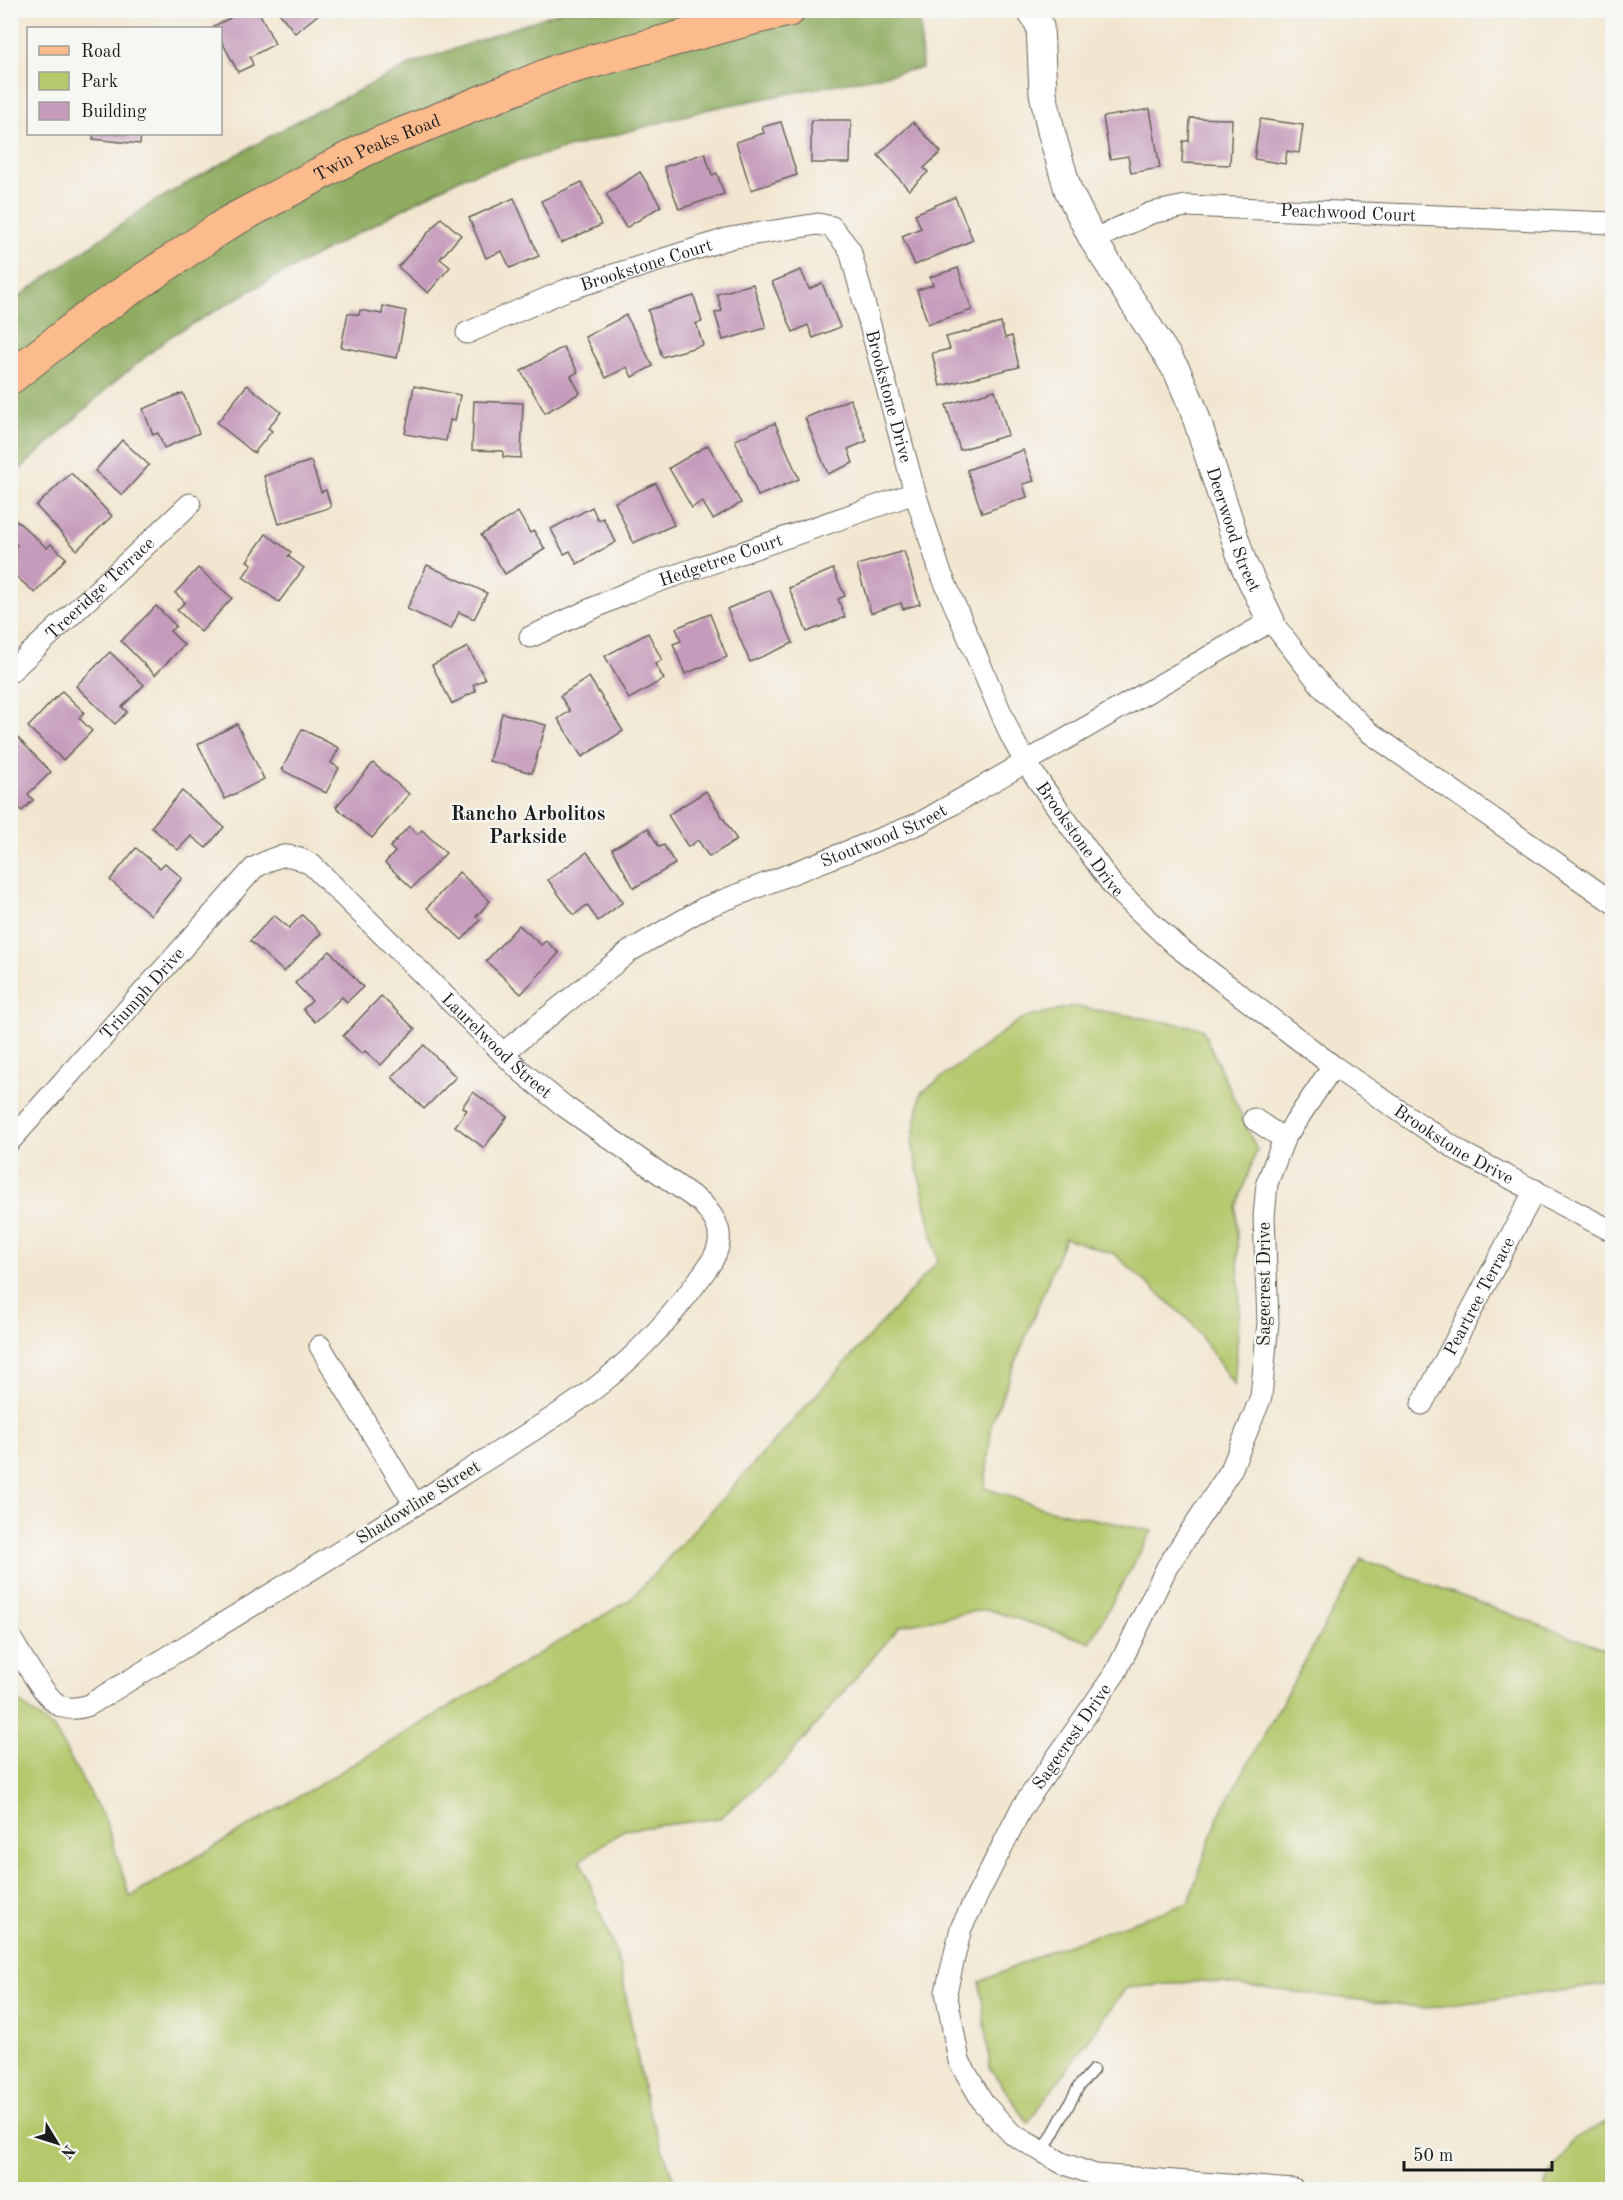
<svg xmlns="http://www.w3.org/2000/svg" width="1623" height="2200" viewBox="0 0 1623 2200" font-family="'Old Standard TT',serif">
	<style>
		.green { fill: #b4c86c; stroke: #687244; stroke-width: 1.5 }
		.forest { fill: #8fac60; stroke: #56643e; stroke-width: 1.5 }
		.building { fill: #c59bbb }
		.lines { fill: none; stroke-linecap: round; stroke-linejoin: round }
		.service-casing { stroke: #67635b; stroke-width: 13 }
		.minor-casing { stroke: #67635b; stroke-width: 23 }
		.tertiary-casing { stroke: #67635b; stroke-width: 29 }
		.primary-casing { stroke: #67635b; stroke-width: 35 }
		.service { stroke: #fff; stroke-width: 10 }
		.minor { stroke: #fff; stroke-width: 21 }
		.tertiary { stroke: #fff; stroke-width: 27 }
		.primary { stroke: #fbbb8d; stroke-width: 33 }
		.labels { text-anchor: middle; stroke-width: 4.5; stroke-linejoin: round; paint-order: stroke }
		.street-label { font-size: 18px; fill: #1c1c1c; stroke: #f6f6f2 }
		.neighbourhood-label { font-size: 20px; font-weight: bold; fill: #1c1c1c; stroke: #f6f6f2 }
	</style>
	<rect width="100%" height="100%" fill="#f6f6f2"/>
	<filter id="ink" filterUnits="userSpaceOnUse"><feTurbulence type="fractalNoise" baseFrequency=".0167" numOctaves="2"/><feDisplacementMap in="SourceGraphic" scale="12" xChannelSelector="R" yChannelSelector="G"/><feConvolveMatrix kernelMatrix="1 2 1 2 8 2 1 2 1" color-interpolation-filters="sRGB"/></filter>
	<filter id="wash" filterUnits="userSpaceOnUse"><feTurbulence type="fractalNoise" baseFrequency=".008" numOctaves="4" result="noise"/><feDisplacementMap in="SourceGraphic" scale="24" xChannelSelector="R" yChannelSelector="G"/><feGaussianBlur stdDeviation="1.35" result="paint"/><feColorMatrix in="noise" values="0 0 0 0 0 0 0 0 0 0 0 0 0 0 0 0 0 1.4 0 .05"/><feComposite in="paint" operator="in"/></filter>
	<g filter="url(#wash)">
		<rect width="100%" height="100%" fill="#f2e6d0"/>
		<!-- green -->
		<g class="green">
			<polygon points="1073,1006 1202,1028 1257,1150 1236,1208 1240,1305 1234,1385 1191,1322 1114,1254 1065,1238 992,1422 985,1488 1046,1509 1152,1531 1090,1642 987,1609 900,1626 781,1766 720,1818 624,1830 581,1860 620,1965 646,2103 677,2189 11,2189 10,1695 54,1729 106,1822 130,1897 631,1599 938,1261 912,1143 921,1093 1021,1019"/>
			<polygon points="1362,1559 1612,1652 1612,1984 1427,2008 1203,1981 1126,1988 1028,2123 990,2068 980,1982 1052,1950 1188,1903 1218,1817"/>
			<polygon points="1612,2119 1612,2189 1545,2189 1548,2179 1574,2139"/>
		</g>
		<!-- forest -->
		<polygon class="forest" points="562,11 920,11 922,68 709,109 463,177 266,282 171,336 111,385 11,478 11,303 18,297 152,203 299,120 414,63"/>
		<g id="blocks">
			<!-- building -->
			<g class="building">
				<polygon points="235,10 258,10 275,44 250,57 253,65 238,72 220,38 220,28 215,28 214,26 230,18 229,14"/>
				<polygon points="277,10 324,10 295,33"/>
				<polygon points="1150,109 1160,168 1131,173 1128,156 1110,159 1103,117"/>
				<polygon points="1190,118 1232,119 1230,165 1182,163 1183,141 1189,141"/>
				<polygon points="1260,119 1303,125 1299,153 1287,151 1285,164 1254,159"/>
				<polygon points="811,120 851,120 850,163 811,163"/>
				<polygon points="781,122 797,175 751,190 736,142 764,133 762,127"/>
				<polygon points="913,122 941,152 924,168 928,172 909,190 878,155"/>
				<polygon points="94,134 141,134 140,144 93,139"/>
				<polygon points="705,153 712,175 717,173 724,194 679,209 664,167"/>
				<polygon points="640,172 661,206 626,228 606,194"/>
				<polygon points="582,182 601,225 561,243 541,201"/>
				<polygon points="955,197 973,240 915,265 902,236 921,228 915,214"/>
				<polygon points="514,198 539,256 510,268 502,251 486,258 469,218"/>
				<polygon points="441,218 461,235 440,259 450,267 428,293 398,267"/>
				<polygon points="958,268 972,310 928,324 917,290 933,285 930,277"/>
				<polygon points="801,270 809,289 822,283 840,327 813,338 808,325 793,332 772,282"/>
				<polygon points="753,284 766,328 723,340 715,313 722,311 717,294"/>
				<polygon points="694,296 702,322 696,323 703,345 662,357 648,310"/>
				<polygon points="383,306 406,311 397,358 341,347 348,313 359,315 360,310 382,314"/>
				<polygon points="626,315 653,366 632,377 627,367 606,378 585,337"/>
				<polygon points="1001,323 1005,338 1012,336 1019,367 940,386 932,353 950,349 946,337"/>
				<polygon points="563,347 578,372 571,376 580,393 545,413 521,371"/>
				<polygon points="247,385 281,412 268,428 272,431 254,453 217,423"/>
				<polygon points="414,386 460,395 455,421 450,420 446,441 405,434"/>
				<polygon points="995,390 1008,435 960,450 946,405"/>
				<polygon points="183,393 199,433 164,448 158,433 153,435 143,409"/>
				<polygon points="850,399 867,441 848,449 853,463 828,474 805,418"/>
				<polygon points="474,401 523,403 521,458 503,457 503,451 472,450"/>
				<polygon points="775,423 799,479 758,496 735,440"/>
				<polygon points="122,440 149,465 122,495 95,471"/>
				<polygon points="708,445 741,503 713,519 702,501 692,508 669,468"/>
				<polygon points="1023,450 1034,481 1023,484 1027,497 982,513 967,470"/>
				<polygon points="311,461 321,492 326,490 331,507 279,524 264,476"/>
				<polygon points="71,473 112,516 77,550 36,506"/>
				<polygon points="656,483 674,525 633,543 615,502"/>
				<polygon points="592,507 598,520 603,518 616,542 577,564 570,551 564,554 551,529"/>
				<polygon points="518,512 530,533 534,531 545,549 505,574 481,535"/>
				<polygon points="17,521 47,548 51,544 66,558 35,593 10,571 10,552 17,545 10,539 10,528"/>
				<polygon points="266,534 291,552 288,556 304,568 279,602 243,577 252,564 247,561"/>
				<polygon points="904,551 920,604 903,609 901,603 871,613 857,565"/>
				<polygon points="427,565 487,593 474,619 459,612 451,629 407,609"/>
				<polygon points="198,568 232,598 201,632 177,610 185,602 175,593"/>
				<polygon points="833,569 845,596 838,599 845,617 807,632 789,588"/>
				<polygon points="770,590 793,643 750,662 727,609"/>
				<polygon points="156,606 176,626 170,631 184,645 155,675 121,641"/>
				<polygon points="710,614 727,657 685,674 673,644 681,641 676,628"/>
				<polygon points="648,633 662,660 655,664 664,679 629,699 605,656"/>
				<polygon points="468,647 485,679 473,685 476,691 452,704 432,665"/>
				<polygon points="110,652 144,685 122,707 127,712 115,724 76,686"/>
				<polygon points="589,677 623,731 582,757 558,719 570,711 560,696"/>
				<polygon points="62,691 84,712 79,718 92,731 63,760 28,727"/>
				<polygon points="502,713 546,725 532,773 489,761"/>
				<polygon points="237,724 264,779 225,799 198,744"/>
				<polygon points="302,729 339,748 331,763 339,768 326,793 282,770"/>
				<polygon points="14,734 51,772 28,794 33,800 22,811 10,799 10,737"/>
				<polygon points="373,763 409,794 372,838 336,807"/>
				<polygon points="182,791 224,827 206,848 191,836 178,850 151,827"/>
				<polygon points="706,791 737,840 709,857 698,840 688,847 668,815"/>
				<polygon points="409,826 418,834 422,830 446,853 412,888 385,863 395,852 390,847"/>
				<polygon points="648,828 659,847 664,845 675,864 634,888 612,849"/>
				<polygon points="136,848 160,868 165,863 182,878 151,915 110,880"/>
				<polygon points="587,852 623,902 598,921 587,905 574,915 548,880"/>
				<polygon points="459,872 490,901 476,917 480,920 462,940 427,908"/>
				<polygon points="274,915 289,928 302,915 321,933 284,972 250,941"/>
				<polygon points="519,925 541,945 546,941 559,953 521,994 486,961"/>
				<polygon points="330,951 363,987 347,1002 342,997 315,1022 303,1009 312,1001 295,983"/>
				<polygon points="381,996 415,1029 381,1065 365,1051 362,1054 343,1036"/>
				<polygon points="424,1045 456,1077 424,1109 392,1077"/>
				<polygon points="473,1092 507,1117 484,1148 455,1126 467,1110 462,1107"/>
			</g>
		</g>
	</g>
	<g filter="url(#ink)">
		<use href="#blocks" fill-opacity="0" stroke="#67635b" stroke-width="1.5"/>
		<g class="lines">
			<!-- service casing -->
			<g class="service-casing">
				<polyline id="service" points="1043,2152 1079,2086 1093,2070"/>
			</g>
			<!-- minor casing -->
			<g class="minor-casing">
				<g id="minor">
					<path id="s1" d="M1093,240L1151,213L1186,206L1612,223"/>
					<path id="s2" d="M467,333L566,290L730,238L818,224L832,227L850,250L915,493L940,571L1011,736L1025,762L1113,886L1175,945L1333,1066L1462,1153L1612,1231"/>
					<path id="s3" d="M530,637L633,590L915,493"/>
					<path id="s4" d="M10,672L190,504"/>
					<path id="s5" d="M503,1053L630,951L704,908L920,823L1271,621L1323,688L1369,732L1612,902"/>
					<polyline points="1254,1119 1284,1139"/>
					<path id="s6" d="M10,1141L254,868C279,855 286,850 312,865L522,1072L564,1106L702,1203C713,1216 723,1229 718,1247C715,1259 707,1268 700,1278C668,1322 630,1363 586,1395C546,1424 502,1449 460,1476C338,1555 213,1629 89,1705C80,1708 69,1710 61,1706C45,1700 20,1653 10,1637"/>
					<polyline points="320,1346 415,1505"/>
					<path id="s7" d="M1422,1404L1535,1190"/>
					<path id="s8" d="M1294,2190L1095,2175L1062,2163L1012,2134L984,2104L959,2061L946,1992L961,1928L1021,1809L1116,1672L1167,1567L1231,1470L1261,1397L1268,1322L1264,1217L1267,1183L1284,1139L1333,1066"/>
				</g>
			</g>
			<!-- tertiary casing -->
			<g class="tertiary-casing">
				<g id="tertiary">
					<path id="s9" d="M1030,10L1040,26L1043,93L1051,131L1068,190L1093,240L1177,371L1193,408L1243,563L1271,621"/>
				</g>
			</g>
			<!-- primary casing -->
			<g class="primary-casing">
				<g id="primary">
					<path id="s10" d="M10,378L91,315L228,223L366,149L560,70L753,18L789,10"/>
				</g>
			</g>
			<!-- service -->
			<use href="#service" class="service"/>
			<!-- minor -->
			<use href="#minor" class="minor"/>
			<!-- tertiary -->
			<use href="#tertiary" class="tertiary"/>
			<!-- primary -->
			<use href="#primary" class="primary"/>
		</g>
	</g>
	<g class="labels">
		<!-- street labels -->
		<g class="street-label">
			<text dy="6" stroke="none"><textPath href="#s10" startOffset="435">Twin Peaks Road</textPath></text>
			<text dy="6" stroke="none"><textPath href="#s1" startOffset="262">Peachwood Court</textPath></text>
			<text dy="6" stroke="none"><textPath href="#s2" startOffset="192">Brookstone Court</textPath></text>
			<text dy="6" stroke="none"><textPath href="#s2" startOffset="564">Brookstone Drive</textPath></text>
			<text dy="6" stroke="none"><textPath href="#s9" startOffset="566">Deerwood Street</textPath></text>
			<text dy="6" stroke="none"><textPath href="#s3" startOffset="206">Hedgetree Court</textPath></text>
			<text dy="6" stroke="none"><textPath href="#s4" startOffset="123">Treeridge Terrace</textPath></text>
			<text dy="6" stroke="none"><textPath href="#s5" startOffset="442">Stoutwood Street</textPath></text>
			<text dy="6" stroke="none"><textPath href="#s2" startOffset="1050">Brookstone Drive</textPath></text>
			<text dy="6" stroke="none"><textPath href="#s6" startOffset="198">Triumph Drive</textPath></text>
			<text dy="6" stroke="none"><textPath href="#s6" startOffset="687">Laurelwood Street</textPath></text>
			<text dy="6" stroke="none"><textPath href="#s2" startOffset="1536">Brookstone Drive</textPath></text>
			<text transform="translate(1264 1284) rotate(-90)" y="6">Sagecrest Drive</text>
			<text dy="6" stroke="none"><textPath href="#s7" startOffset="122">Peartree Terrace</textPath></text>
			<text transform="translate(418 1502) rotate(-32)" y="6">Shadowline Street</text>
			<text dy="6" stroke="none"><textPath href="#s8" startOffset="741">Sagecrest Drive</textPath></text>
		</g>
		<!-- neighbourhood labels -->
		<g class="neighbourhood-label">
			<text x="528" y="820">Rancho Arbolitos<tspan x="528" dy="23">Parkside</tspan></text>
		</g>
	</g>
	<!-- margin -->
	<rect width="1623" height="2200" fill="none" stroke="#f6f6f2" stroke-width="36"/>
	<!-- legend -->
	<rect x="27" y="27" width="195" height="108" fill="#f6f6f2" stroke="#9f9f9c" stroke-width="1.5"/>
	<rect x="39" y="46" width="30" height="9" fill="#fbbb8d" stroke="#9f9f9c" stroke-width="1.5"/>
	<text x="81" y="57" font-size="18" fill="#1c1c1c">Road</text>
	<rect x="39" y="72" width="30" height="18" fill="#b4c86c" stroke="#9f9f9c" stroke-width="1.5"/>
	<text x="81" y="87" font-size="18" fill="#1c1c1c">Park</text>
	<rect x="39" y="102" width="30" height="18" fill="#c59bbb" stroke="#9f9f9c" stroke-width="1.5"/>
	<text x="81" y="117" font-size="18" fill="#1c1c1c">Building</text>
	<!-- north arrow -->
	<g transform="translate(57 2143) rotate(128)" stroke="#f6f6f2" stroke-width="4.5" paint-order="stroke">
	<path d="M0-4.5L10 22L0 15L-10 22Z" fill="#1c1c1c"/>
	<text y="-9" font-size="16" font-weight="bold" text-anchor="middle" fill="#1c1c1c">N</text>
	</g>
	<!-- scale -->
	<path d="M1404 2161v9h148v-9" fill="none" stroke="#1c1c1c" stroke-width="3"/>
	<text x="1413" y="2161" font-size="18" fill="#1c1c1c" stroke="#f6f6f2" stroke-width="4.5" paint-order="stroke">50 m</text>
</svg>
